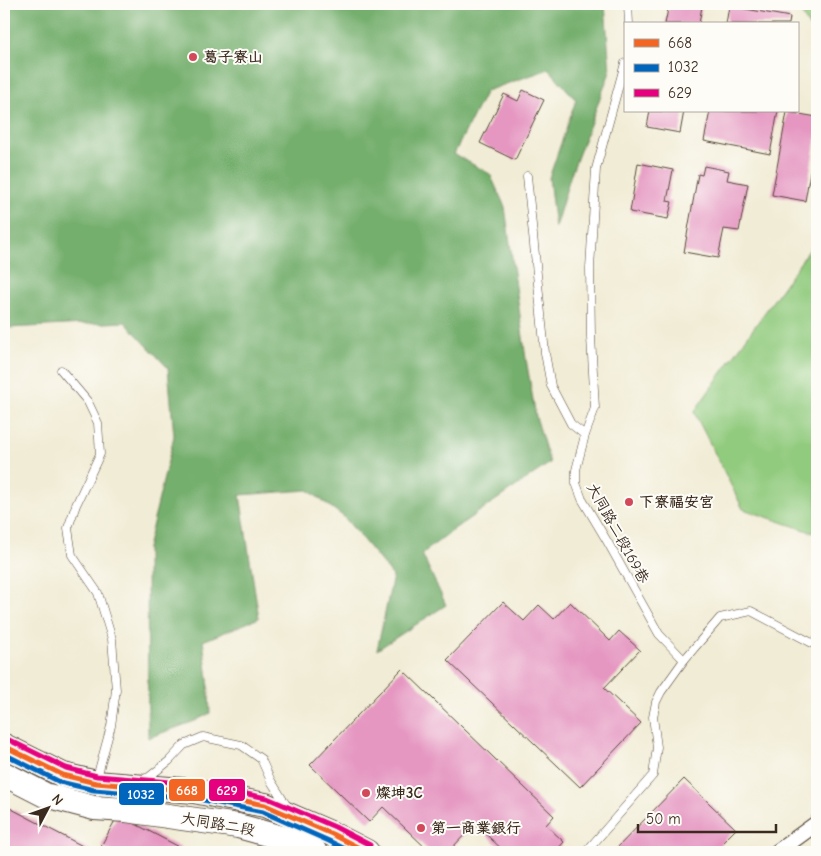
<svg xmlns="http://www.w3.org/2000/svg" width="821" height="856" viewBox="0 0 821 856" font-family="'Comic Neue','LXGW WenKai TC',sans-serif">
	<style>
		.green { fill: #91cb7e; stroke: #667a4e }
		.forest { fill: #74af6d; stroke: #586c46 }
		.building { fill: #e596c1 }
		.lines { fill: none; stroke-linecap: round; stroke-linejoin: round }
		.service-casing { stroke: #564739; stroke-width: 9 }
		.minor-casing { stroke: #564739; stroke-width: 17 }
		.primary-casing { stroke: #564739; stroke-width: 26 }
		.service { stroke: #fff; stroke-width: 8 }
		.minor { stroke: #fff; stroke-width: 15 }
		.primary { stroke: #fff; stroke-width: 24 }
		.bus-1-casing { stroke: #fdfcf7; stroke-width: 9 }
		.bus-2-casing { stroke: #fdfcf7; stroke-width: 9 }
		.bus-3-casing { stroke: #fdfcf7; stroke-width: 9 }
		.bus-1 { stroke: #f26522; stroke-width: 5 }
		.bus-2 { stroke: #0065bd; stroke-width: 5 }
		.bus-3 { stroke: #e5007d; stroke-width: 5 }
		.poi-dot { fill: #d1495b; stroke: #fdfcf7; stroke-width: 2 }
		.labels { text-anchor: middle; stroke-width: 4; stroke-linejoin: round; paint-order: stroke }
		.poi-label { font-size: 15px; font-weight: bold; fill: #3b2a1e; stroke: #fdfcf7; text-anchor: start }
		.street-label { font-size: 15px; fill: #3b2a1e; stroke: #fdfcf7 }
		.line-badge { stroke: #fdfcf7; stroke-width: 2 }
		.badge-label { font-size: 14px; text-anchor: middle; font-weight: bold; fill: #fff }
	</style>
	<rect width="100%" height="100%" fill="#fdfcf7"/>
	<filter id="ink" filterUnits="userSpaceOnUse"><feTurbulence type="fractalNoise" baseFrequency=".02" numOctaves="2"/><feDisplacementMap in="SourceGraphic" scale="10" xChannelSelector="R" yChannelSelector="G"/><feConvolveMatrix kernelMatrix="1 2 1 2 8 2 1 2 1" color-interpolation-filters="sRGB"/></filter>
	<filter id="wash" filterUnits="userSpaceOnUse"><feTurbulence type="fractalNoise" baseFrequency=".0096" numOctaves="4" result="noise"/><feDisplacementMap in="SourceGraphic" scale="20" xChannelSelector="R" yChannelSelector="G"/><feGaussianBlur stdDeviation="1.12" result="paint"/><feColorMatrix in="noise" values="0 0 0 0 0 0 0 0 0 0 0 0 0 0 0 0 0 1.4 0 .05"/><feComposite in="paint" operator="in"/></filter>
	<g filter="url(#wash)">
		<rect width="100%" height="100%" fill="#f1ecd5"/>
		<!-- green -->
		<g class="green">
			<polygon points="796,4 817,4 817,40"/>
			<polygon points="817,239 817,534 743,509 694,412"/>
		</g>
		<!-- forest -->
		<polygon class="forest" points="4,4 605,4 610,72 570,177 555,228 549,178 576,100 549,69 486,91 454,154 490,174 505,207 526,359 536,417 550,463 454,529 422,554 446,605 377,650 393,576 344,517 308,490 240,495 259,618 203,641 208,678 210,713 195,721 148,738 147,548 174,436 168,368 125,322 8,328 4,336"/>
		<g id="blocks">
			<!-- building -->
			<g class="building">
				<polygon points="669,4 692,4 702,6 699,24 665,24"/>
				<polygon points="729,6 790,17 789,24 726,24"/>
				<polygon points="523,90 544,100 515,160 480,143 504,94 518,101"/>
				<polygon points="650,111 684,111 680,133 647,127"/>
				<polygon points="710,111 778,111 770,154 704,141"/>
				<polygon points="787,112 817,117 817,132 805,201 772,195"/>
				<polygon points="638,163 673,170 667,201 672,202 668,219 630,212"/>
				<polygon points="704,166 729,171 727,180 748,184 739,231 724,229 718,258 684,252 698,174 702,175"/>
				<polygon points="503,602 524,621 539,605 554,619 570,602 610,641 619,631 640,650 604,688 641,723 580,787 447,660"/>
				<polygon points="402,669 554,816 546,825 564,842 555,852 505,852 475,824 448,852 430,852 383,807 369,822 310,765"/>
				<polygon points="684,779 736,829 713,852 613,852"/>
				<polygon points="4,805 94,852 4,852"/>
				<polygon points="118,815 189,852 112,852 101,846"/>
			</g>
		</g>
	</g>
	<g filter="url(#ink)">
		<use href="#blocks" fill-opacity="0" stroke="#564739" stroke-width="1"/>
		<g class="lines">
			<!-- service casing -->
			<g class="service-casing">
				<g id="service">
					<polyline points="628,4 629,24"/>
					<polyline points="527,176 545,353 551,386 571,424 585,435"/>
					<polyline points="61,370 88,402 98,423 100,454 76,505 68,528 72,555 98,593 112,639 116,690 111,726 96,781"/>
					<polyline points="684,660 720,618 751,611 812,643 817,641"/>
					<polyline points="141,780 149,777 169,761 184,745 203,737 241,745 261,759 271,781 288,808"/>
					<polyline points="586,852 653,775 657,747 653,717 656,702 661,692 684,660 659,634 607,541 582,499 576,483 576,470 585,435 595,408 591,337 590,268 596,169 625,63"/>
				</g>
			</g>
			<!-- minor casing -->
			<g class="minor-casing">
				<polyline id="minor" points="777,852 817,823"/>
			</g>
			<!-- primary casing -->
			<g class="primary-casing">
				<g id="primary">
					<polyline points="4,746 63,775 96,783 194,791 265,805 332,834 367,852"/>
					<polyline points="4,774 45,795 94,808 126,810 238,826 282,838 315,852"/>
				</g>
			</g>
			<!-- service -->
			<use href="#service" class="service"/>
			<!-- minor -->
			<use href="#minor" class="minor"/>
			<!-- primary -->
			<use href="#primary" class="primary"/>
			<!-- bus-1 casing -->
			<g class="bus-1-casing">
				<polyline id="bus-1" points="4,746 63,775 96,783 194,791 265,805 332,834 367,852"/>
			</g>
			<!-- bus-2 casing -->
			<g class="bus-2-casing">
				<polyline id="bus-2" points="4,754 60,782 94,790 193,798 263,812 329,841 351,852"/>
			</g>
			<!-- bus-3 casing -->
			<g class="bus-3-casing">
				<polyline id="bus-3" points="7,739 66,768 97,776 195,784 267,798 335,827 370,845"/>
			</g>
			<!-- bus-1 -->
			<use href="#bus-1" class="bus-1"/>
			<!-- bus-2 -->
			<use href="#bus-2" class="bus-2"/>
			<!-- bus-3 -->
			<use href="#bus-3" class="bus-3"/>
		</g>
	</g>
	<!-- markers -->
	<g class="poi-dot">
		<circle cx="193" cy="57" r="5"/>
		<circle cx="629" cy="502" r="5"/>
		<circle cx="366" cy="793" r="5"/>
		<circle cx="421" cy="828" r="5"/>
	</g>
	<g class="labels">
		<!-- poi labels -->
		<g class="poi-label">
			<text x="203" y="62">葛子寮山</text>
			<text x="639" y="507">下寮福安宮</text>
			<text x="376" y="798">燦坤3C</text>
			<text x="431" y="833">第一商業銀行</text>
		</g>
		<!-- street labels -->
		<g class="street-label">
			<text transform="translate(618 533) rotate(61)" y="5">大同路二段169巷</text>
			<text transform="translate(218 824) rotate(10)" y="5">大同路二段</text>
		</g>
	</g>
	<g class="line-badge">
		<rect x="208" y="778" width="38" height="24" rx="5" fill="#e5007d"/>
		<rect x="168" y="778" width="38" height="24" rx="5" fill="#f26522"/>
		<rect x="118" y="782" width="47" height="24" rx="5" fill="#0065bd"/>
	</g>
	<g class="badge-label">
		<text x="227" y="795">629</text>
		<text x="187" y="795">668</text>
		<text x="141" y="799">1032</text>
	</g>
	<!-- margin -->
	<rect width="821" height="856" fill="none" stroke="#fdfcf7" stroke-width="20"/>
	<!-- legend -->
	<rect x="624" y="22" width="175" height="90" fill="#fdfcf7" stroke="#afa8a0"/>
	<rect x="634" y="39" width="25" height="8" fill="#f26522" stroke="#afa8a0"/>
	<text x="668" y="48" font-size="15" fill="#3b2a1e">668</text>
	<rect x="634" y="64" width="25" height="8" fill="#0065bd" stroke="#afa8a0"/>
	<text x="668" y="72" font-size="15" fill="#3b2a1e">1032</text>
	<rect x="634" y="89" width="25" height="8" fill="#e5007d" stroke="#afa8a0"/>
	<text x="668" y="98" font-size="15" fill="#3b2a1e">629</text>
	<!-- north arrow -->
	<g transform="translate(48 808) rotate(49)" stroke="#fdfcf7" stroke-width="4" paint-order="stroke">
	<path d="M0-4L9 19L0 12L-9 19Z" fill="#3b2a1e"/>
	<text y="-8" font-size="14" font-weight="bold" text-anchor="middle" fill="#3b2a1e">N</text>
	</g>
	<!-- scale -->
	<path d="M638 824v8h138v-8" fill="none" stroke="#3b2a1e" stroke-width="2.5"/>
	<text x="646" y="824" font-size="15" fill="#3b2a1e" stroke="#fdfcf7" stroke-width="4" paint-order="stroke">50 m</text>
</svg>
